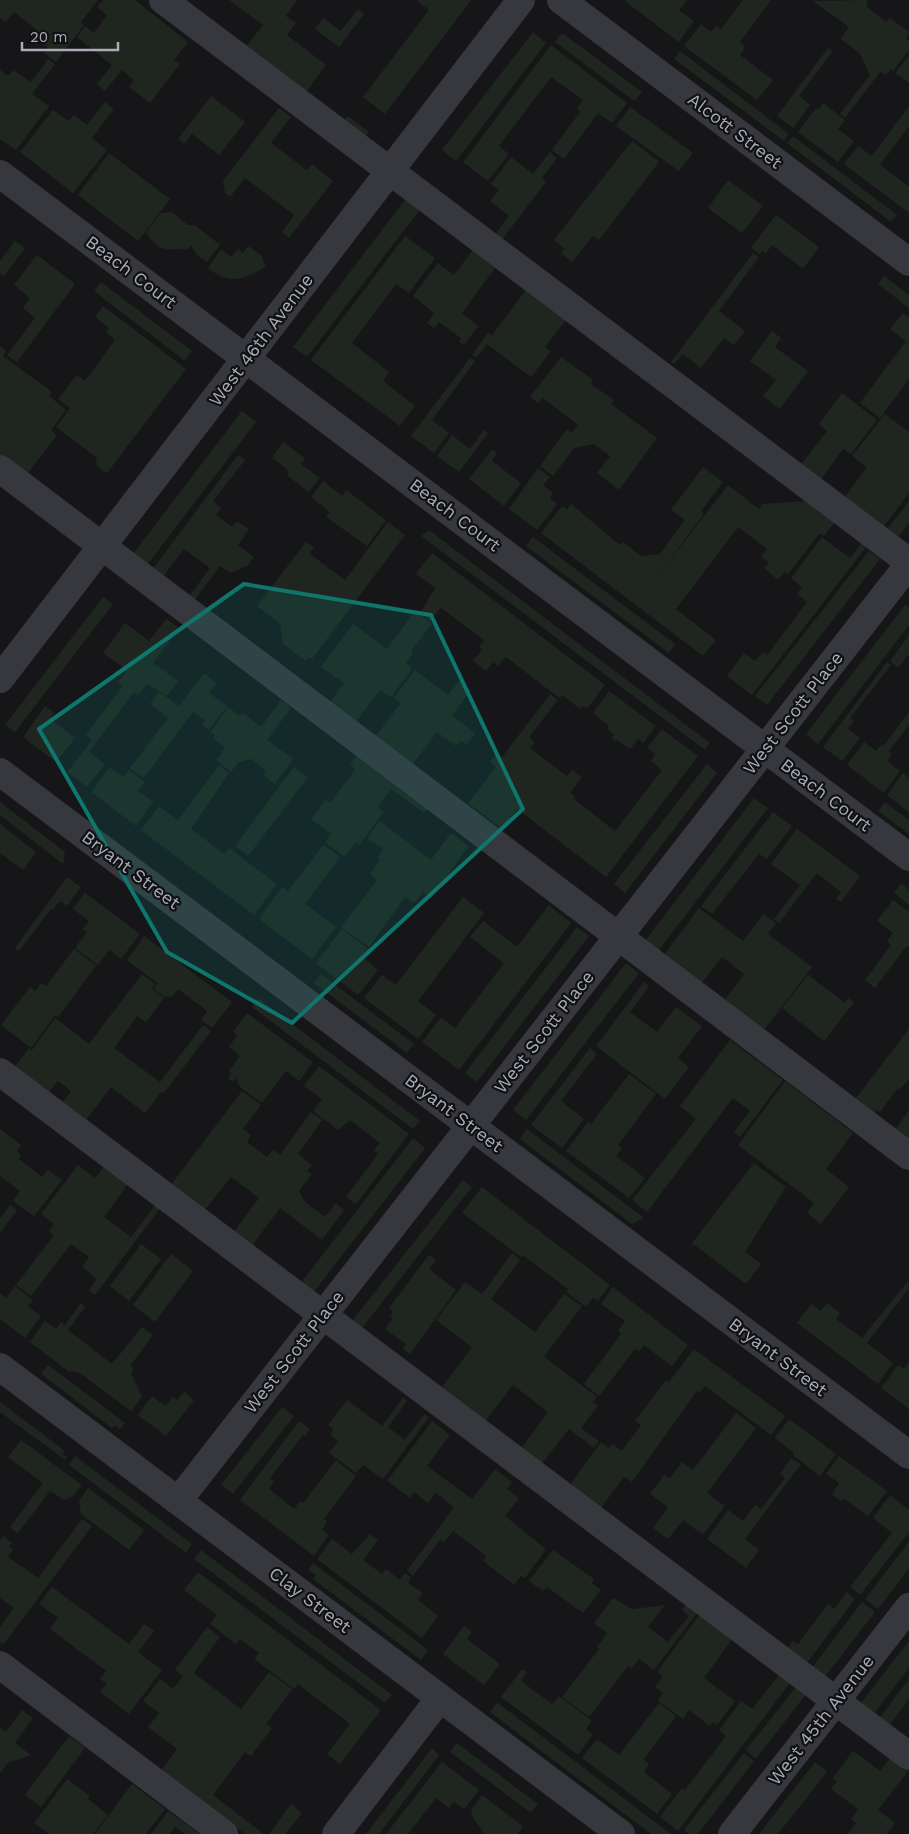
<svg xmlns="http://www.w3.org/2000/svg" width="909" height="1834" viewBox="0 0 909 1834" font-family="'Work Sans',sans-serif">
	<style>
		.green { fill: #1e261f }
		.lines { fill: none; stroke-linecap: round; stroke-linejoin: round }
		.minor { stroke: #37383d; stroke-width: 28 }
		.marked { fill: #0f766e; fill-opacity: 0.2; stroke: #0f766e; stroke-width: 4; stroke-linejoin: round }
		.labels { text-anchor: middle; stroke-width: 4.5; stroke-linejoin: round; paint-order: stroke }
		.street-label { font-size: 18px; fill: #a8adb8; stroke: #111113 }
	</style>
	<rect width="100%" height="100%" fill="#161618"/>
	<!-- green -->
	<g class="green">
		<polygon points="0,0 98,0 81,22 84,25 56,62 44,53 48,47 33,36 37,30 14,12 6,22 0,18"/>
		<polygon points="103,0 135,0 188,42 174,60 180,64 150,103 129,87 134,80 122,70 105,91 97,84 112,65 77,37 85,26 94,33 107,15 97,7"/>
		<polygon points="229,0 297,0 286,16 296,23 287,35 326,65 306,92 344,120 348,116 369,132 365,138 245,48 263,25"/>
		<polygon points="416,0 471,0 385,114 363,97 429,10"/>
		<polygon points="627,0 687,0 679,10 694,21 679,42 626,2"/>
		<polygon points="743,0 771,0 740,42 745,47 740,55 773,80 757,100 684,46 701,24 711,32 716,26 721,29"/>
		<polygon points="868,0 866,6 886,22 890,18 909,32 906,39 909,41 909,50 893,71 891,69 886,75 880,72 845,118 840,114 870,75 860,54 841,39 849,27 813,1"/>
		<polygon points="358,9 364,14 339,47 315,29 323,18 341,31"/>
		<polygon points="533,32 546,43 456,161 442,150"/>
		<polygon points="562,33 642,92 634,101 555,42"/>
		<polygon points="551,45 627,103 612,123 598,113 564,159 552,150 580,112 577,109 583,100 551,77 499,146 509,154 488,181 463,162"/>
		<polygon points="828,48 833,51 799,96 810,105 793,128 777,116"/>
		<polygon points="680,51 789,134 784,141 674,59"/>
		<polygon points="909,55 909,83 895,73"/>
		<polygon points="48,59 55,64 32,94 49,106 16,150 0,139 0,70 8,76 13,70 31,82"/>
		<polygon points="211,96 245,122 219,155 192,134 184,144 178,139"/>
		<polygon points="105,102 114,109 92,138 107,150 73,193 20,152 53,110 68,121 74,115 87,125"/>
		<polygon points="823,103 845,120 838,129 854,141 838,162 798,132 816,108 818,110"/>
		<polygon points="909,106 909,126 880,165 909,187 909,213 844,164 858,146 872,156"/>
		<polygon points="630,107 693,153 679,171 616,126"/>
		<polygon points="279,108 291,117 271,143 307,170 312,164 333,181 289,238 282,232 294,215 245,178 230,197 225,193 223,181"/>
		<polygon points="793,136 897,215 891,222 787,143"/>
		<polygon points="632,141 659,162 599,240 593,236 572,262 561,253 565,249 554,240"/>
		<polygon points="550,152 557,158 542,178 546,182 501,241 494,236 509,216 490,201 499,190 491,184 511,157 533,174"/>
		<polygon points="109,153 170,199 138,241 78,195"/>
		<polygon points="728,180 763,206 742,233 708,208"/>
		<polygon points="407,197 421,208 307,357 293,347"/>
		<path d="M172,212L188,225H195L220,245L207,262L197,255L191,245L188,249C165,249 158,253 146,232L161,213Z"/>
		<polygon points="776,215 819,247 803,269 772,245 766,253 762,251 760,254 751,248"/>
		<polygon points="405,236 435,258 409,293 396,284 352,343 389,372 383,381 415,406 400,426 311,360"/>
		<polygon points="15,241 25,248 4,276 0,273 0,261"/>
		<path d="M248,246L261,255L266,267C242,279 231,286 208,268L221,249L231,257L238,249L243,253Z"/>
		<polygon points="475,247 498,264 462,313 478,326 464,345 459,341 461,338 439,322 434,328 427,323 434,313 413,296 438,263 454,275"/>
		<polygon points="753,253 759,257 719,311 745,331 734,345 724,338 701,368 683,354 674,364 671,362"/>
		<polygon points="37,255 75,284 17,362 7,355 35,318 23,308 30,298 14,285"/>
		<polygon points="884,276 909,295 909,308 878,284"/>
		<polygon points="101,282 192,351 185,361 94,291"/>
		<polygon points="526,290 566,320 545,347 551,351 531,377 487,344 476,358 472,355 488,333 492,335"/>
		<polygon points="103,306 186,369 107,473 97,466 96,457 56,427 70,408 58,399 77,375 85,381 115,340 106,332 109,328 95,317"/>
		<polygon points="903,313 909,317 909,379 880,418 860,403 906,341 890,329"/>
		<polygon points="772,331 781,338 775,347 808,371 780,409 763,396 776,380 750,361"/>
		<polygon points="0,346 6,351 3,356 52,392 49,396 66,410 51,430 57,435 24,478 0,460"/>
		<polygon points="561,357 593,380 591,384 614,400 611,404 657,438 619,490 597,473 610,456 594,444 574,448 553,476 540,466 567,429 572,433 578,425 543,398 538,403 530,397"/>
		<polygon points="470,358 475,361 432,420 449,433 434,453 411,436"/>
		<polygon points="842,393 877,420 851,454 843,449 820,481 800,466 827,431 819,424"/>
		<polygon points="242,411 256,422 144,569 130,558"/>
		<polygon points="885,414 909,432 909,493 881,530 842,501 867,467 852,456"/>
		<polygon points="484,430 488,433 459,472 437,456 452,435 470,449"/>
		<polygon points="283,442 305,458 301,464 320,478 309,492 288,476 287,469 272,458"/>
		<polygon points="492,449 497,453 492,461 521,483 504,506 469,479"/>
		<polygon points="238,455 245,460 213,501 221,508 216,515 232,527 237,521 249,529 238,545 254,557 247,566 231,573 220,566 193,602 188,598 210,568 184,549 162,578 152,570"/>
		<polygon points="703,467 723,482 701,511 704,514 654,581 728,485 759,509 762,504 808,501 835,522 824,536 820,533 788,574 784,572 778,580 764,568 769,562 761,557 767,549 738,527 676,609 716,640 703,656 541,533 562,506 567,509 571,504 620,545 623,542 641,556 660,554 685,520 671,510"/>
		<polygon points="538,468 550,477 543,485 553,493 550,499 557,504 537,530 509,509"/>
		<polygon points="323,481 342,496 346,490 386,520 367,546 326,517 330,512 311,497"/>
		<polygon points="909,501 909,523 896,540 885,532"/>
		<polygon points="388,522 405,535 312,659 309,657 306,661 283,644 280,624 257,606 306,542 314,547 310,554 345,580"/>
		<polygon points="429,530 710,743 705,750 421,536"/>
		<polygon points="533,537 675,644 669,653 526,546"/>
		<polygon points="822,537 850,558 862,542 867,546 752,695 727,676 744,653 755,661 763,652 767,655 807,602 797,594 802,587 791,578"/>
		<polygon points="869,551 880,559 767,705 755,696"/>
		<polygon points="432,553 605,685 587,709 583,706 580,709 562,695 559,698 506,657 498,666 493,662 486,671 473,661 482,650 479,647 484,640 441,608 430,621 420,613 435,588 416,574"/>
		<polygon points="103,597 113,604 15,732 5,725"/>
		<polygon points="905,605 909,608 909,625 818,744 806,734"/>
		<polygon points="415,611 432,624 411,651 413,654 406,663 412,669 391,697 380,690 355,723 329,704 344,683 321,667 353,624 387,649"/>
		<polygon points="166,619 179,628 153,663 178,681 167,696 147,684 138,695 134,692 89,752 105,764 87,787 67,772 92,740 86,735 123,686 118,682 127,670 103,653 125,623 149,641"/>
		<polygon points="909,635 909,654 898,668 890,661"/>
		<polygon points="887,662 891,665 850,718 854,721 848,729 860,738 842,761 823,747"/>
		<polygon points="415,670 448,695 459,681 471,690 452,715 475,733 467,745 461,741 456,746 437,732 412,765 375,737 401,703 394,698"/>
		<polygon points="204,673 217,683 209,693 227,706 209,730 202,725 205,720 193,712 144,778 130,768 168,718 150,704 159,692 179,706"/>
		<polygon points="609,691 656,726 643,743 638,739 630,749 617,740 616,742 611,738 614,734 607,729 609,726 593,713"/>
		<polygon points="550,694 558,700 529,737 535,742 530,748 567,776 572,770 582,777 570,793 575,797 574,799 615,831 662,770 651,761 655,754 647,748 662,729 698,756 606,877 517,809 502,829 468,803 496,767 490,762 497,753 502,757"/>
		<polygon points="281,700 291,708 267,740 293,759 275,784 263,775 266,771 251,759 239,762 231,772 216,760 225,748 213,738 215,735 210,732 228,707 240,716 243,713 261,727"/>
		<polygon points="45,706 54,713 50,719 75,738 56,762 23,737"/>
		<polygon points="909,712 909,725 889,751 892,754 887,761 900,771 884,793 847,765 864,742 876,751 882,744 884,745"/>
		<polygon points="358,754 428,808 424,813 391,789 378,807 384,812 359,845 356,842 345,857 325,842 331,834 311,819 326,800 330,803 355,770 350,765"/>
		<polygon points="707,764 717,773 625,893 614,884"/>
		<polygon points="219,765 229,773 191,829 224,854 229,848 277,884 254,915 141,830 159,806 178,820"/>
		<polygon points="110,767 124,777 129,770 145,782 138,791 153,802 136,826 91,792"/>
		<polygon points="294,767 308,777 248,856 235,846"/>
		<polygon points="903,773 909,778 909,812 887,795"/>
		<polygon points="754,798 768,808 655,955 645,941"/>
		<polygon points="0,802 65,852 63,864 0,815"/>
		<polygon points="885,802 909,820 909,834 878,811"/>
		<polygon points="773,812 792,826 767,859 759,854 712,914 701,906"/>
		<polygon points="380,821 431,860 451,833 469,846 431,898 423,892 414,903 405,897 369,947 341,927 377,880 370,874 380,860 377,858 383,849 367,838"/>
		<polygon points="0,824 36,852 23,870 0,853"/>
		<polygon points="797,829 860,876 841,902 836,899 841,892 817,873 779,923 774,919 800,885 771,864"/>
		<polygon points="323,845 340,857 305,904 336,927 312,959 259,919 282,887 288,891"/>
		<polygon points="67,877 81,887 67,906 60,901 53,910 51,909 19,951 15,948"/>
		<polygon points="901,883 909,890 909,905 894,893"/>
		<polygon points="85,893 140,934 121,959 109,950 98,965 75,948 87,932 83,929 89,921 73,909"/>
		<polygon points="463,897 484,913 418,1001 436,1015 418,1039 364,998 382,975 396,985"/>
		<polygon points="893,900 909,912 909,946 905,948 875,988 865,980 891,945 887,941 893,933 877,921"/>
		<polygon points="549,905 571,923 459,1070 422,1042 441,1017 455,1028 504,963 470,937 483,921 517,947"/>
		<polygon points="699,908 743,941 763,914 776,923 768,934 812,967 761,1034 721,1005 744,974 722,957 699,987 661,959"/>
		<polygon points="577,927 589,936 477,1082 465,1073"/>
		<polygon points="342,929 368,949 362,957 378,970 358,995 316,963"/>
		<polygon points="144,936 232,1002 212,1028 201,1020 207,1011 178,989 171,998 168,996 166,998 154,989 157,983 127,960"/>
		<polygon points="74,949 96,966 58,1017 55,1015 31,1048 1,1025 30,987 35,991 41,983 46,986"/>
		<polygon points="626,963 639,973 526,1120 513,1110"/>
		<polygon points="142,974 155,984 152,989 164,998 146,1022 137,1016 114,1048 160,1082 203,1025 211,1031 164,1093 161,1092 145,1113 111,1087 86,1120 63,1102 71,1091 58,1081 48,1093 14,1068 29,1048 32,1050 55,1018 89,1044"/>
		<polygon points="321,974 414,1044 407,1053 314,983"/>
		<polygon points="808,975 845,1003 848,998 854,1002 824,1041 782,1008"/>
		<polygon points="644,982 649,986 630,1012 657,1032 676,1007 702,1026 678,1058 689,1067 665,1099 596,1046"/>
		<polygon points="258,998 420,1121 413,1129 252,1007"/>
		<polygon points="247,1013 313,1062 299,1081 286,1071 262,1103 240,1087 236,1078 233,1082 228,1078 231,1073 229,1071 240,1056 229,1047 237,1035 233,1032"/>
		<polygon points="909,1029 909,1079 900,1089 898,1088 880,1112 877,1110 873,1116 853,1102"/>
		<polygon points="730,1040 783,1080 740,1137 734,1132 750,1111 733,1098 647,1212 632,1200 696,1119 680,1106"/>
		<polygon points="590,1048 597,1054 561,1101 584,1119 562,1148 531,1125"/>
		<polygon points="319,1066 409,1134 356,1204 346,1197 378,1154 374,1150 380,1143 350,1120 338,1130 313,1111 322,1099 304,1086"/>
		<polygon points="629,1074 656,1094 618,1145 622,1148 616,1156 645,1178 629,1198 566,1151 588,1122 591,1124"/>
		<polygon points="785,1081 853,1133 826,1169 849,1187 821,1224 807,1213 814,1203 738,1145"/>
		<polygon points="242,1091 261,1105 243,1129 251,1135 247,1142 267,1157 273,1150 280,1155 311,1112 322,1120 298,1154 312,1165 307,1171 312,1174 299,1191 305,1202 325,1217 336,1203 344,1210 322,1240 280,1208 251,1247 233,1233 259,1198 231,1177 204,1211 170,1186"/>
		<polygon points="909,1110 909,1140 895,1130"/>
		<polygon points="0,1129 21,1145 17,1151 21,1155 19,1159 42,1177 48,1170 62,1180 34,1216 13,1201 20,1191 0,1176"/>
		<polygon points="527,1129 644,1218 632,1224 520,1139"/>
		<polygon points="413,1138 425,1148 313,1293 300,1284"/>
		<polygon points="754,1163 786,1187 745,1252 761,1264 746,1284 692,1243"/>
		<polygon points="78,1165 95,1178 105,1166 128,1184 104,1217 131,1237 156,1204 161,1207 95,1295 89,1290 97,1279 82,1267 89,1257 71,1244 31,1296 16,1285 54,1235 49,1231 54,1224 41,1214"/>
		<polygon points="463,1180 472,1187 362,1328 352,1321"/>
		<polygon points="482,1187 610,1285 598,1301 593,1298 586,1307 566,1292 568,1289 523,1255 521,1257 462,1213"/>
		<polygon points="10,1205 17,1210 0,1233 0,1219"/>
		<polygon points="141,1244 161,1259 129,1301 110,1286"/>
		<polygon points="512,1253 520,1260 491,1299 535,1332 564,1294 582,1306 544,1357 597,1397 593,1402 598,1406 581,1428 599,1441 594,1448 569,1429 540,1466 519,1451 548,1412 513,1385 484,1423 440,1390 472,1347 436,1320 465,1282 482,1294"/>
		<polygon points="171,1254 193,1271 155,1322 133,1305"/>
		<polygon points="429,1255 436,1260 429,1269 456,1290 410,1354 403,1349 406,1344 385,1329 393,1318 390,1316 393,1311 389,1308"/>
		<polygon points="908,1281 909,1288 867,1343 893,1363 878,1384 797,1323 811,1304 821,1311 827,1303 840,1313 836,1319 862,1338"/>
		<polygon points="15,1286 33,1300 28,1306 41,1316 25,1338 0,1319 0,1293 6,1298"/>
		<polygon points="613,1287 688,1345 672,1366 644,1345 639,1351 635,1349 599,1396 584,1384 621,1334 618,1331 625,1321 601,1304"/>
		<polygon points="81,1303 85,1307 68,1330 112,1364 142,1327 153,1335 130,1366 134,1369 131,1373 142,1397 131,1411 80,1373 68,1371 30,1342 45,1321 56,1329 61,1322 65,1325"/>
		<polygon points="694,1349 785,1416 771,1435 705,1386 700,1392 697,1391 632,1482 624,1477 600,1509 569,1486 601,1442 609,1448 613,1444 622,1451 641,1425 635,1421 666,1380 669,1382"/>
		<polygon points="909,1362 909,1409 881,1388 898,1365 904,1369"/>
		<polygon points="48,1365 125,1423 120,1429 115,1425 112,1428 41,1374"/>
		<polygon points="184,1392 194,1400 166,1436 138,1415 152,1396 165,1406 173,1397 177,1400"/>
		<polygon points="403,1398 407,1401 388,1427 405,1440 424,1414 429,1417 383,1479 363,1465 356,1473 329,1453 338,1441 330,1435 333,1429 328,1425 347,1400 382,1426"/>
		<polygon points="0,1402 65,1451 62,1454 67,1457 65,1460 0,1412"/>
		<polygon points="282,1407 294,1416 233,1494 221,1485"/>
		<polygon points="736,1413 756,1428 707,1493 725,1506 703,1535 683,1520 668,1539 653,1528 668,1507 650,1494 664,1475 670,1478 682,1462 693,1470"/>
		<polygon points="789,1419 836,1454 820,1476 793,1455 794,1453 775,1438"/>
		<polygon points="299,1421 310,1429 305,1436 303,1435 270,1478 274,1482 269,1489 294,1509 300,1501 303,1503 336,1460 356,1476 324,1519 327,1522 322,1530 329,1535 314,1556 240,1500"/>
		<polygon points="432,1421 450,1435 427,1466 472,1499 495,1469 512,1482 507,1489 519,1498 505,1516 546,1549 525,1578 521,1576 514,1585 483,1561 486,1556 453,1531 444,1542 440,1540 413,1576 407,1571 454,1507 436,1493 428,1503 414,1492 410,1498 387,1481"/>
		<polygon points="21,1440 82,1485 73,1496 64,1500 50,1491 18,1533 10,1527 43,1483 8,1457"/>
		<polygon points="75,1456 192,1544 186,1553 69,1465"/>
		<polygon points="839,1456 887,1491 868,1516 843,1498 841,1501 832,1495 839,1483 826,1474"/>
		<polygon points="791,1458 801,1464 745,1539 759,1550 746,1568 707,1539 728,1510 743,1521 755,1505 761,1509 785,1478 780,1474"/>
		<polygon points="88,1488 144,1530 129,1550 81,1514 79,1501"/>
		<polygon points="890,1495 909,1510 909,1532 860,1595 850,1587 892,1533 873,1518"/>
		<polygon points="82,1519 92,1526 3,1645 0,1642 0,1627 14,1608 0,1598 0,1540 3,1536 12,1543 9,1547 13,1549 8,1557 38,1578"/>
		<polygon points="370,1534 378,1540 363,1560 382,1574 386,1569 400,1580 405,1573 411,1578 408,1583 423,1593 418,1600 438,1616 422,1638 317,1559 332,1539 352,1554"/>
		<polygon points="909,1542 909,1568 878,1609 865,1599"/>
		<polygon points="201,1550 392,1695 385,1703 194,1559"/>
		<polygon points="553,1550 594,1579 592,1583 601,1590 583,1613 547,1587 543,1591 529,1581"/>
		<polygon points="313,1563 428,1650 421,1660 313,1579 316,1575 308,1570"/>
		<polygon points="198,1572 381,1710 340,1764 327,1754 350,1724 298,1684 294,1689 254,1659 259,1653 240,1639 236,1644 210,1624 217,1615 184,1590"/>
		<polygon points="52,1587 129,1644 144,1624 154,1631 138,1652 162,1670 129,1714 100,1692 107,1684 100,1679 106,1671 50,1629 58,1618 39,1604"/>
		<polygon points="847,1592 855,1599 806,1664 787,1649 793,1641 798,1644 828,1604 834,1609"/>
		<polygon points="613,1598 632,1609 665,1605 648,1627 668,1642 689,1616 682,1610 686,1604 700,1609 654,1670 639,1659 632,1668 628,1666 589,1717 562,1697 599,1649 597,1647 607,1633 594,1623"/>
		<polygon points="862,1602 875,1612 824,1678 812,1668"/>
		<polygon points="703,1610 734,1636 704,1678 735,1701 717,1725 713,1722 710,1726 689,1710 683,1719 658,1701 663,1693 655,1687 663,1676 657,1672"/>
		<polygon points="464,1626 472,1632 467,1639 500,1664 484,1685 443,1654"/>
		<polygon points="207,1627 220,1637 194,1673 241,1709 269,1672 292,1689 266,1724 272,1728 251,1756 245,1752 213,1795 264,1834 245,1834 161,1771 177,1749 148,1727 159,1713 143,1701 160,1679 173,1689 183,1676 175,1670"/>
		<polygon points="909,1641 909,1668 873,1715 860,1704"/>
		<polygon points="522,1669 527,1672 521,1681 552,1704 559,1696 592,1721 586,1729 593,1734 578,1755 501,1697"/>
		<polygon points="782,1671 793,1679 678,1831 660,1817 682,1788 685,1790 726,1736 719,1730 741,1701 752,1709"/>
		<polygon points="909,1679 909,1699 888,1727 878,1720"/>
		<polygon points="800,1682 810,1689 756,1759 746,1750"/>
		<polygon points="497,1703 498,1703 671,1834 651,1834 490,1712"/>
		<polygon points="659,1703 676,1716 644,1759 649,1764 644,1772 672,1794 657,1814 582,1758 597,1739 619,1755"/>
		<polygon points="22,1710 33,1718 15,1743 31,1755 8,1763 0,1773 0,1728 6,1732"/>
		<polygon points="69,1736 85,1748 41,1807 25,1795"/>
		<polygon points="457,1743 538,1804 531,1813 450,1752"/>
		<polygon points="432,1748 439,1755 379,1834 366,1834"/>
		<polygon points="853,1751 880,1771 890,1758 908,1771 878,1810 895,1823 887,1834 848,1834 856,1823 851,1819 858,1809 831,1789 837,1781 833,1778"/>
		<polygon points="744,1753 754,1761 698,1834 689,1834 684,1830"/>
		<polygon points="442,1762 479,1790 464,1809 454,1802 449,1808 436,1798 408,1834 386,1834"/>
		<polygon points="815,1762 827,1772 778,1834 759,1834"/>
		<polygon points="67,1779 90,1796 88,1799 108,1815 93,1834 49,1834 34,1823"/>
		<polygon points="132,1784 165,1809 146,1834 95,1834"/>
		<path d="M482,1795L523,1826L518,1834H484C480,1826 472,1819 471,1810Z"/>
		<polygon points="291,1804 302,1813 285,1834 269,1834"/>
		<polygon points="168,1811 200,1834 185,1834 175,1827 170,1834 151,1834"/>
	</g>
	<g class="lines">
		<!-- minor -->
		<g class="minor">
			<polyline points="163,0 909,562"/>
			<polyline points="561,0 909,262"/>
			<polyline points="0,174 909,857"/>
			<polyline points="0,469 909,1156"/>
			<polyline points="0,679 521,0"/>
			<polyline points="0,772 909,1455"/>
			<polyline points="0,1072 909,1756"/>
			<polyline points="0,1367 621,1834"/>
			<polyline points="178,1501 909,564"/>
			<polyline points="0,1665 224,1834"/>
			<polyline points="336,1834 440,1698"/>
			<polyline points="732,1834 909,1607"/>
		</g>
	</g>
	<!-- marked area -->
	<path class="marked" d="M244,584L431,615L523,809L292,1023L167,952L39,729Z"/>
	<g class="labels">
		<!-- street labels -->
		<g class="street-label">
			<text transform="translate(735 131) rotate(37)" y="6">Alcott Street</text>
			<text transform="translate(131 272) rotate(37)" y="6">Beach Court</text>
			<text transform="translate(261 340) rotate(-53)" y="6">West 46th Avenue</text>
			<text transform="translate(455 515) rotate(37)" y="6">Beach Court</text>
			<text transform="translate(793 713) rotate(-52)" y="6">West Scott Place</text>
			<text transform="translate(826 795) rotate(37)" y="6">Beach Court</text>
			<text transform="translate(131 870) rotate(37)" y="6">Bryant Street</text>
			<text transform="translate(544 1032) rotate(-52)" y="6">West Scott Place</text>
			<text transform="translate(454 1113) rotate(37)" y="6">Bryant Street</text>
			<text transform="translate(294 1352) rotate(-52)" y="6">West Scott Place</text>
			<text transform="translate(778 1357) rotate(37)" y="6">Bryant Street</text>
			<text transform="translate(310 1600) rotate(37)" y="6">Clay Street</text>
			<text transform="translate(821 1720) rotate(-52)" y="6">West 45th Avenue</text>
		</g>
	</g>
	<!-- scale -->
	<path d="M22 42v8h96v-8" fill="none" stroke="#a8adb8" stroke-width="2.5"/>
	<text x="30" y="42" font-size="15" fill="#a8adb8" stroke="#111113" stroke-width="4" paint-order="stroke">20 m</text>
</svg>
